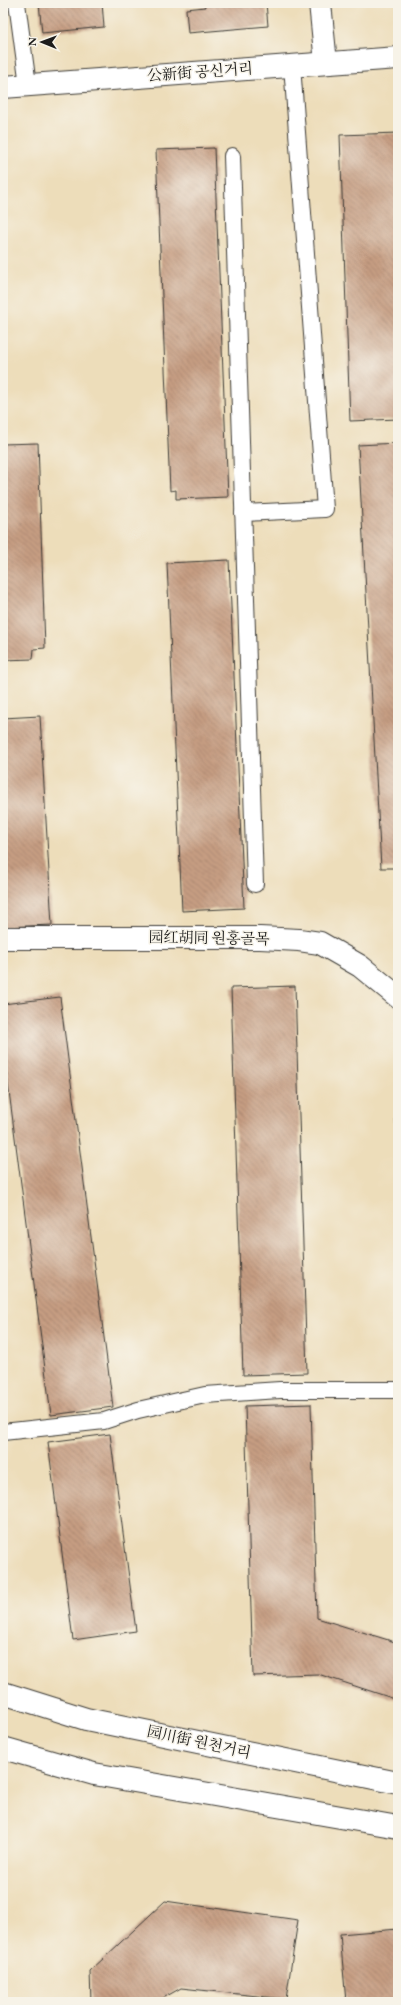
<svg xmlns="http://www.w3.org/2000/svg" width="401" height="2005" viewBox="0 0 401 2005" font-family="'EB Garamond','Noto Serif SC','Noto Serif KR',serif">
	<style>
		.building { fill: url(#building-back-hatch) }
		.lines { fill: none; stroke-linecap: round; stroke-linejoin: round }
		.lane-casing { stroke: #3b3934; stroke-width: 18 }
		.street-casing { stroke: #3b3934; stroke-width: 24 }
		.secondary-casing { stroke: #3b3934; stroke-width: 24 }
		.lane { stroke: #fff; stroke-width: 16 }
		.street { stroke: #fff; stroke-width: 22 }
		.secondary { stroke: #fff; stroke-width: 22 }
		.labels { text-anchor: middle; stroke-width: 3; stroke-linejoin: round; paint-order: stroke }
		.street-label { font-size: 15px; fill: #1c1c1c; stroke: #f7f3e8 }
	</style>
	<defs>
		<pattern id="building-back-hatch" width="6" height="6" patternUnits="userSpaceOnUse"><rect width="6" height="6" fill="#c69d82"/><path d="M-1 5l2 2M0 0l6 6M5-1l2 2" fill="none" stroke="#a07f6a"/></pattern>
	</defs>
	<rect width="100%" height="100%" fill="#f7f3e8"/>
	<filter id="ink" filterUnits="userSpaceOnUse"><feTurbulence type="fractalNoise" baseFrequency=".025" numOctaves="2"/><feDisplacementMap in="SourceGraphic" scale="8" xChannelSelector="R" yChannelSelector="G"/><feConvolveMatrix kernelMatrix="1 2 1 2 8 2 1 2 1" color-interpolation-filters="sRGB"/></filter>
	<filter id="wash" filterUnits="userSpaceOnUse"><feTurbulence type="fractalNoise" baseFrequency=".012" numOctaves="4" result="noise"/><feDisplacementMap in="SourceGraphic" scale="16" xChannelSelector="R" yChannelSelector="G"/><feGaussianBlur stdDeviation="0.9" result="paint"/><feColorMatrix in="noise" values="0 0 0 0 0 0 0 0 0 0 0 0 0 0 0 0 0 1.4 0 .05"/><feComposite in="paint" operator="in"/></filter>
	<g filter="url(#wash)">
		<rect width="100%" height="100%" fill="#edddba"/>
		<g id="blocks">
			<!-- building -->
			<g class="building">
				<polygon points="39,3 102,3 104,27 42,33"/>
				<polygon points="204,3 266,3 268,26 188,33 186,9 205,7"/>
				<polygon points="3,29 6,49 3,49"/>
				<polygon points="398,133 398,419 350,421 340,135"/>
				<polygon points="214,148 228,497 176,499 176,490 170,491 156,150"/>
				<polygon points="38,443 45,648 34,649 33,659 3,660 3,444"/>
				<polygon points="398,443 398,868 381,868 358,445"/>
				<polygon points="229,560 244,908 182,911 167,563"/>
				<polygon points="40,716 52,925 3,927 3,718"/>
				<polygon points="295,986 307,1373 243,1375 231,988"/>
				<polygon points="60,997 113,1407 51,1415 3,1045 3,1004"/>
				<polygon points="398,1109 398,1141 396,1141 395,1110"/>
				<polygon points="311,1404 317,1618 398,1643 398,1700 318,1674 253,1676 245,1406"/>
				<polygon points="110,1434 136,1631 73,1640 48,1442"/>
				<polygon points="165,1901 298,1920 286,1999 181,1988 156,2002 91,2002 90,1971"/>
				<polygon points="398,1929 398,2002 346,2002 340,1934"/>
			</g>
		</g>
	</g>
	<g filter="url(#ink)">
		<use href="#blocks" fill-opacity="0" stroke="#3b3934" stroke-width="1"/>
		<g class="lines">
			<!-- lane casing -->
			<g class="lane-casing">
				<g id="lane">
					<polyline points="17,3 28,85"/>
					<polyline points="232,156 255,884"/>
					<polyline points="243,513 325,509 292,65"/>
					<polyline points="3,1432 104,1421 138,1410 205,1395 280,1390 398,1390"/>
				</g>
			</g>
			<!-- street casing -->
			<g class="street-casing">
				<g id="street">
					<polyline points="320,3 326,63"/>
					<polyline points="3,87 398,58"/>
					<polyline points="3,938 260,938 299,940 320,943 360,966 398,997"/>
				</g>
			</g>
			<!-- secondary casing -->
			<g class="secondary-casing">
				<g id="secondary">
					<polyline points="3,1693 86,1719 398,1783"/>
					<polyline points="3,1748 94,1774 398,1827"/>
				</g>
			</g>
			<!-- lane -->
			<use href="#lane" class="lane"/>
			<!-- street -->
			<use href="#street" class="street"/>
			<!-- secondary -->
			<use href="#secondary" class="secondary"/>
		</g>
	</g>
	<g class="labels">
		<!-- street labels -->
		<g class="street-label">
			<text transform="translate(200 72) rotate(-4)" y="5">公新街 공신거리</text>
			<text transform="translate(209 938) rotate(1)" y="5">园红胡同 원홍골목</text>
			<text transform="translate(199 1742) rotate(12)" y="5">园川街 원천거리</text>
		</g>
	</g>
	<!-- margin -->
	<rect width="401" height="2005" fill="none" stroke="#f7f3e8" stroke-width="16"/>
	<!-- north arrow -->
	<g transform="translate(42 42) rotate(271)" stroke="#f7f3e8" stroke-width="3" paint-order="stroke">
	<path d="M0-3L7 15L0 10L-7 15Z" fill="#1c1c1c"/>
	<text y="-6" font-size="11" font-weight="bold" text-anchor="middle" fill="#1c1c1c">N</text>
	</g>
</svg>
